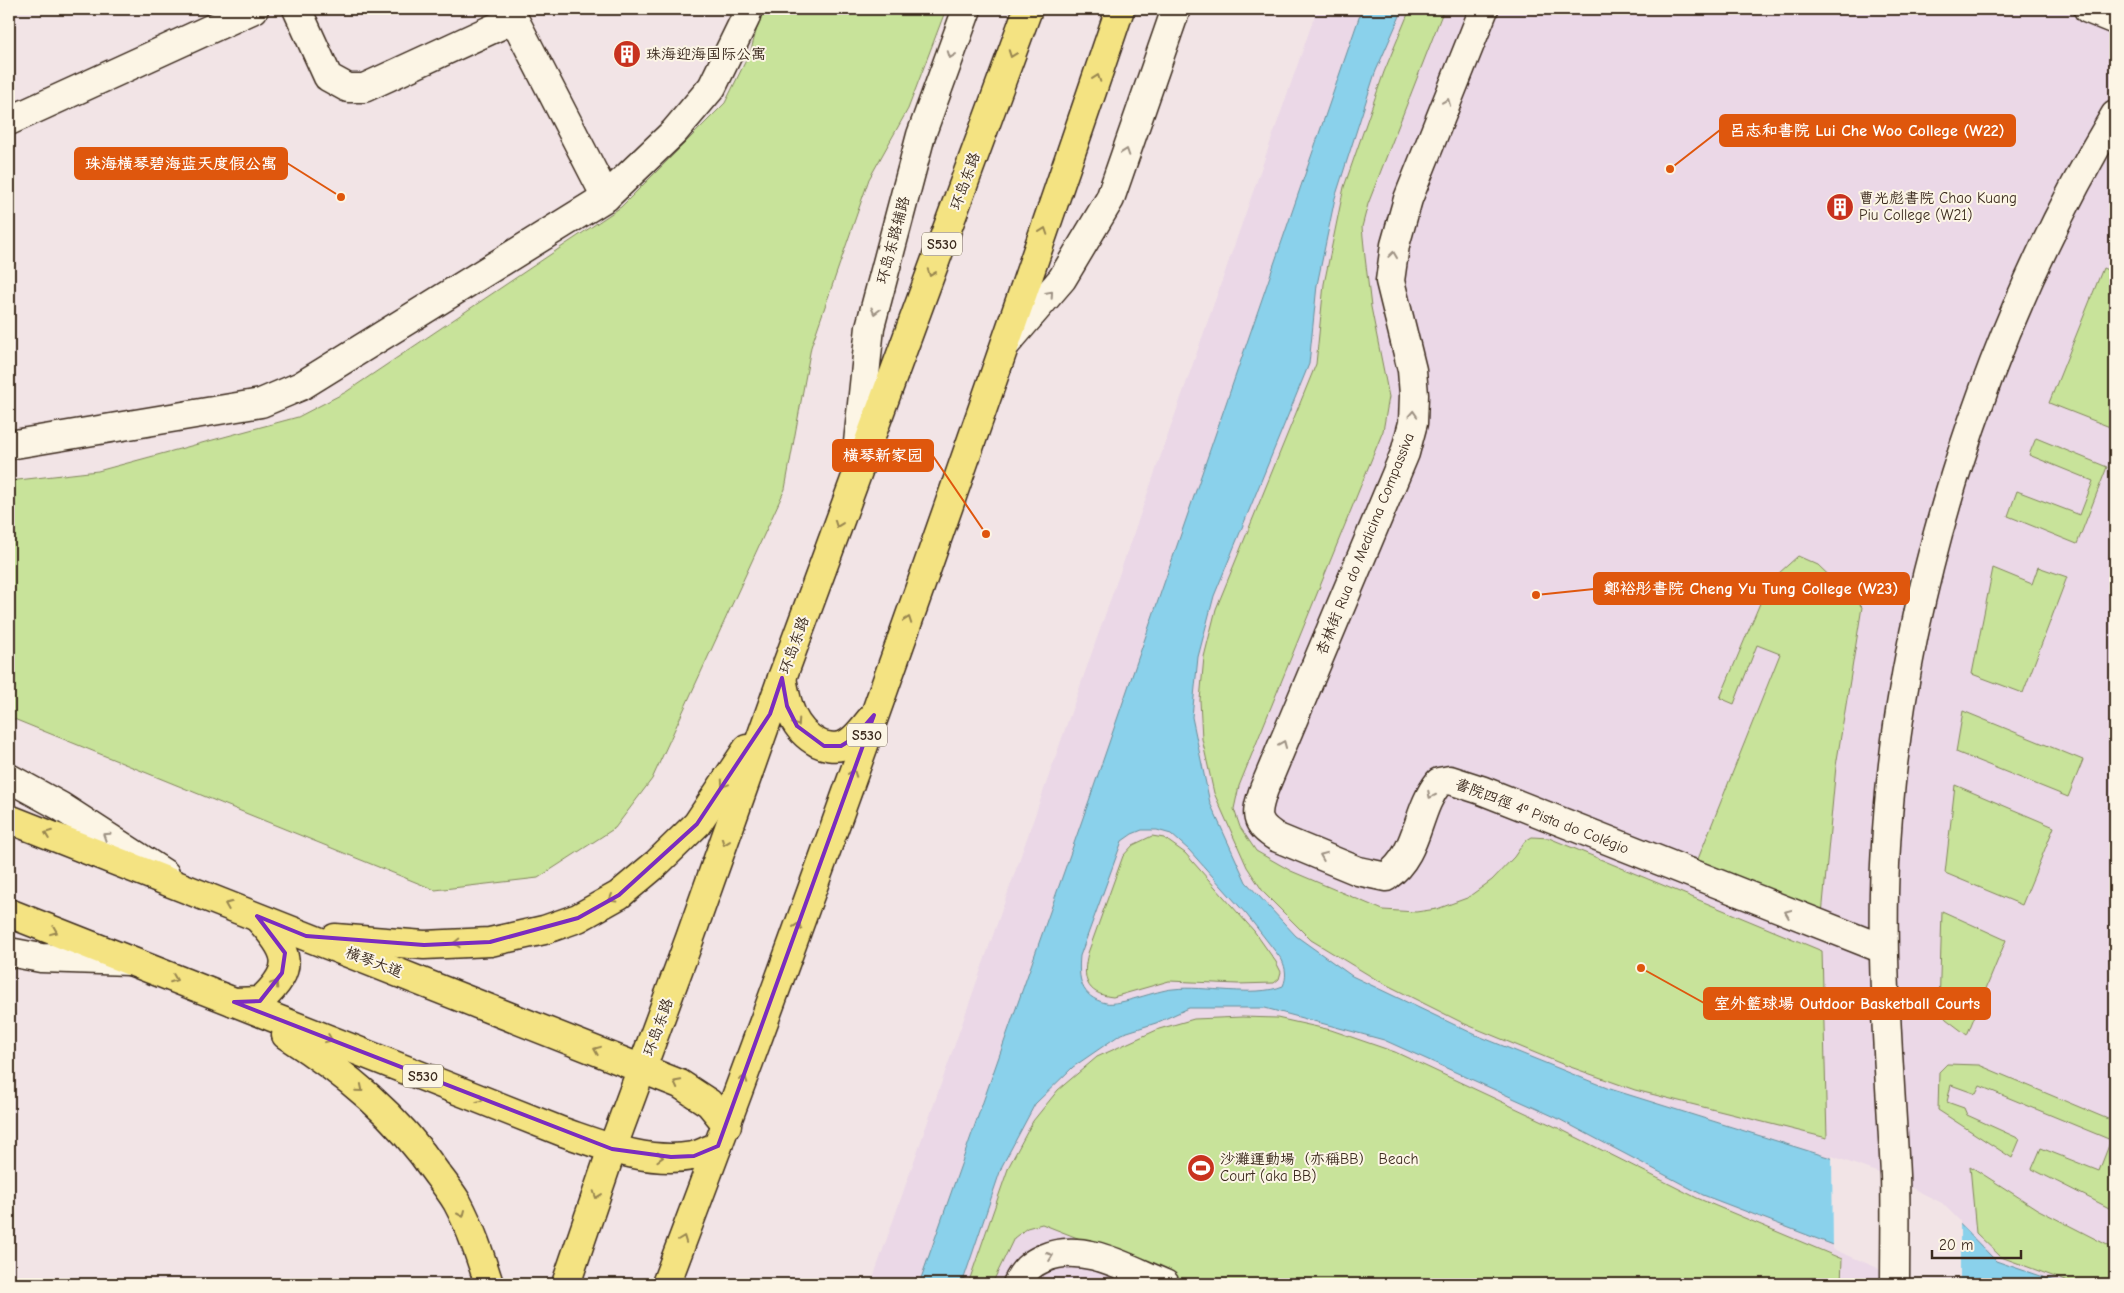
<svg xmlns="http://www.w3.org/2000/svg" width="2124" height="1293" viewBox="0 0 2124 1293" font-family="'Comic Neue','LXGW WenKai TC',sans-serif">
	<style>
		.built { fill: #ebd8e7 }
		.green { fill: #c8e39a; stroke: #82865c }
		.water { fill: #8ad1eb; stroke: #6a8e99; fill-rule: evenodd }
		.pier { fill: #f2e4e6 }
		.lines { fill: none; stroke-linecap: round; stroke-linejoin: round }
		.minor-casing { stroke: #3b2a1e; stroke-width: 31 }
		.secondary-casing { stroke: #3b2a1e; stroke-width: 31 }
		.primary-casing { stroke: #3b2a1e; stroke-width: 31 }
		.minor { stroke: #fcf5e5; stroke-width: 28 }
		.secondary { stroke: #fcf5e5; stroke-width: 28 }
		.primary { stroke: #f4e382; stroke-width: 28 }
		.oneway { stroke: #988650 }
		.oneway2 { stroke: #9c9082 }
		.marked { fill: none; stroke: #7b2cbf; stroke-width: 4; stroke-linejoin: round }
		.labels { text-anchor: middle; stroke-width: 4; stroke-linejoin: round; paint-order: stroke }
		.shield { fill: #fcf5e5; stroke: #75675a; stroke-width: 1 }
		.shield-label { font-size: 14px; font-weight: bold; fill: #3b2a1e }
		.poi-label { font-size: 15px; fill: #3b2a1e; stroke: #fcf5e5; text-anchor: start }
		.street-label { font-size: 15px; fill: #3b2a1e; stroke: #fcf5e5 }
		.leader { fill: none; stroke: #df570d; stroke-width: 2 }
		.callout-dot { fill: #df570d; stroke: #fcf5e5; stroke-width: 2 }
		.callout { fill: #df570d; stroke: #df570d; stroke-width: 2 }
		.callout-label { font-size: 16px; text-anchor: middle; font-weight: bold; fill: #fff }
	</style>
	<rect width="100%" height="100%" fill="#f2e4e6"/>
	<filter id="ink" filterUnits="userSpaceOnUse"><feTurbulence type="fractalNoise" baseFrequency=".02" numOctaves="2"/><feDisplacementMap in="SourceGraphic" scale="10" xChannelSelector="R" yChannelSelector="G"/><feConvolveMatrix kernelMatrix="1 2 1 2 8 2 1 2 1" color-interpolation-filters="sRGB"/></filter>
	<g filter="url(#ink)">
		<!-- built -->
		<polygon class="built" points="1317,9 2115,9 2115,1284 871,1284"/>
		<!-- green -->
		<g class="green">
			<polygon points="762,9 946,9 908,109 869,179 811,347 785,489 652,779 615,828 538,878 435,890 9,717 9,481 98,471 298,417 346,392 621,207 725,103 751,50"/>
			<polygon points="1410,9 1444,9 1368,204 1362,227 1365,257 1371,307 1389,397 1383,431 1239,786 1234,809 1240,827 1256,851 1291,871 1383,910 1416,912 1437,909 1467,898 1492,880 1514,857 1525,841 1532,837 1549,838 1822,951 1827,1138 1635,1090 1562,1064 1465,1024 1377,980 1311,940 1264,893 1247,867 1214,793 1202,739 1200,700 1204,657 1216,609 1316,364 1324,284 1344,187 1384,72"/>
			<polygon points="2103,268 2115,273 2115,429 2049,403"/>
			<polygon points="2036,438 2107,467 2077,544 2008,516 2017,491 2080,515 2093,481 2029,455"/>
			<polygon points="1798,556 1818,565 1862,607 1836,766 1822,915 1687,866 1691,857 1698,859 1780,654 1757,645 1734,704 1720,698 1769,582"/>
			<polygon points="2038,567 2067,577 2023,693 1972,674 1993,568 2032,584"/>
			<polygon points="1963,711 2083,760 2068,797 1956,752"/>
			<polygon points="1955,785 2054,827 2022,905 1945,873"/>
			<path d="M1152,836L1164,838L1185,853L1254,931L1276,962L1281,972L1279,979L1274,983L1238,984L1169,981L1113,997C1085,994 1082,977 1088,953L1123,856L1133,845Z"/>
			<polygon points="1942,911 2006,940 1967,1035 1946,1019 1939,1009"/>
			<polygon points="1242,1017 1277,1018 1331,1030 1395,1052 1558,1128 1697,1198 1842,1259 1841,1284 1194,1284 1042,1224 1027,1228 1014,1238 992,1284 968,1284 1009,1166 1033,1121 1058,1090 1097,1057 1159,1029 1194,1019"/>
			<polygon points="1947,1064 1979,1065 2115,1122 2115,1211 2032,1169 2041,1148 2099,1171 2111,1140 1980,1086 1976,1094 1951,1085 1947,1102 1964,1108 1967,1115 2020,1139 2012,1158 1938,1110 1939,1072"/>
			<polygon points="1970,1166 2037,1209 2115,1249 2115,1284 2074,1284 2001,1257 1976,1233"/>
		</g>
		<!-- water -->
		<path class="water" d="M1362,9H1403L1375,73L1335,198L1317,285L1309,364L1214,596L1198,657L1192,717L1210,803L1246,882L1296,936L1352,976L1476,1035L1607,1088L1847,1163L1941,1205L1996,1261L2063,1284H1935L1703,1195L1555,1117L1384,1040L1265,1008H1189L1156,1023L1121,1034L1073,1067L1035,1104L1002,1166L962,1284H919L1091,795ZM1142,830H1157L1171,834L1189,850L1247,915L1282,960C1286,969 1287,977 1283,986C1254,998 1205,985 1173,989C1157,990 1119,1006 1106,1003C1080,997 1078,978 1080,956L1122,841L1132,834Z"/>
		<!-- pier -->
		<polygon class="pier" points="1832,1156 1890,1177 1942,1203 1960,1221 1960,1284 1926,1284 1892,1274 1833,1249"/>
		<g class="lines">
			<!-- minor casing -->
			<g class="minor-casing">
				<g id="minor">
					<polyline points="297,9 328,77 348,88 364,88 514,19"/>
					<polyline points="509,9 606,197"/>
					<path d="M1484,9L1408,199L1395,245L1390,281L1412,370L1414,395L1413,423L1405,453L1264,789C1255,815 1254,823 1278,838L1358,871L1386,877C1420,853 1415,812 1439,782L1450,780L1481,790L1883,949"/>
					<polyline points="2088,9 2115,20"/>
					<polyline points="9,121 254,9"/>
					<polyline points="9,445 261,403 301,386 606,197 674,132 712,87 745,19 748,9"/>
					<path d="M1017,1284C1023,1271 1030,1264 1044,1258C1084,1241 1128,1269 1165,1284"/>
					<path d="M1895,1284C1895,1248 1896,1211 1895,1175C1890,1071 1880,968 1885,865C1896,608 1983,335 2115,115"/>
				</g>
			</g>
			<!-- secondary casing -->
			<g class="secondary-casing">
				<g id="secondary">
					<polyline points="1006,344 1062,279 1110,199 1176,9"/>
					<polyline points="856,462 870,327 921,135 967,9"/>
					<polyline points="9,778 60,806 165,874"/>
					<polyline points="9,952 41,958 129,961"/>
				</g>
			</g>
			<!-- primary casing -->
			<g class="primary-casing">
				<g id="primary">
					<path d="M782,678C787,705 792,729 818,743C824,746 834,748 841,746C853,743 862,730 870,720"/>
					<polyline points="9,819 680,1084 709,1103 727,1125"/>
					<path d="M9,913L563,1132C604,1146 648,1164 693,1156C701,1154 710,1149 718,1146"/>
					<polyline points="335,938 424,945 490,942 544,930 578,918 619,895 656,864 697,824 747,749"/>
					<path d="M234,1002L260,1001C297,967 289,952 258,918"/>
					<path d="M286,1035C345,1073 397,1115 437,1174C444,1183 451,1192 457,1202C471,1228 480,1256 489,1284"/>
					<polyline points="566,1284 612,1149 690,938 782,678 1028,9"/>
					<path d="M666,1284C826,862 975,436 1120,9"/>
				</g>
			</g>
			<!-- minor -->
			<use href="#minor" class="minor"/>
			<!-- secondary -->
			<use href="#secondary" class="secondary"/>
			<!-- primary -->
			<use href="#primary" class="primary"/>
		</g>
		<!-- one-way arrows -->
		<defs><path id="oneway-chevron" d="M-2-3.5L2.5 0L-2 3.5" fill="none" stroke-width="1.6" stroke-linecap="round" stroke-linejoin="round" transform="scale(1.25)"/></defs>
		<g class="oneway">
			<use href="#oneway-chevron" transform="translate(1012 54) rotate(110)"/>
			<use href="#oneway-chevron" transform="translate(1097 78) rotate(-71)"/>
			<use href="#oneway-chevron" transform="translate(1044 231) rotate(-71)"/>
			<use href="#oneway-chevron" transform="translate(931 273) rotate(110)"/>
			<use href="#oneway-chevron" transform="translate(838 524) rotate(110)"/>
			<use href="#oneway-chevron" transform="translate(908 620) rotate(-70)"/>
			<use href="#oneway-chevron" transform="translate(797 723) rotate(56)"/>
			<use href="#oneway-chevron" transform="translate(853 773) rotate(-70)"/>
			<use href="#oneway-chevron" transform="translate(724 784) rotate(124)"/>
			<use href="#oneway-chevron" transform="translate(48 834) rotate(-159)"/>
			<use href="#oneway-chevron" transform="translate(725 842) rotate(110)"/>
			<use href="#oneway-chevron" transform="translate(612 899) rotate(150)"/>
			<use href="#oneway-chevron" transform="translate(228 905) rotate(-158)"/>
			<use href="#oneway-chevron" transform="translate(798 926) rotate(-70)"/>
			<use href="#oneway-chevron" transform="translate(54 931) rotate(22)"/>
			<use href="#oneway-chevron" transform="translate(457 943) rotate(178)"/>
			<use href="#oneway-chevron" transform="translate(174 979) rotate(21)"/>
			<use href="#oneway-chevron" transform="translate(275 984) rotate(-56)"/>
			<use href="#oneway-chevron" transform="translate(329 1039) rotate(22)"/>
			<use href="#oneway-chevron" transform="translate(597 1050) rotate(-158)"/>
			<use href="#oneway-chevron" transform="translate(744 1079) rotate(-70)"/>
			<use href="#oneway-chevron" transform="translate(677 1083) rotate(-153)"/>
			<use href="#oneway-chevron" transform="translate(360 1089) rotate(40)"/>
			<use href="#oneway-chevron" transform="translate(480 1099) rotate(22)"/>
			<use href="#oneway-chevron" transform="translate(660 1157) rotate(2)"/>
			<use href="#oneway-chevron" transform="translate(597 1195) rotate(109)"/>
			<use href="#oneway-chevron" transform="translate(462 1214) rotate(66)"/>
			<use href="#oneway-chevron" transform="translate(683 1239) rotate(-69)"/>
		</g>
		<g class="oneway2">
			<use href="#oneway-chevron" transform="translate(951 55) rotate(110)"/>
			<use href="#oneway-chevron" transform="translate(1447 102) rotate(-68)"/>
			<use href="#oneway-chevron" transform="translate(1126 152) rotate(-71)"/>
			<use href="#oneway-chevron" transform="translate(1393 255) rotate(-82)"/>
			<use href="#oneway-chevron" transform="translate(1050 294) rotate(-49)"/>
			<use href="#oneway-chevron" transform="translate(875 311) rotate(105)"/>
			<use href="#oneway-chevron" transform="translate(1413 414) rotate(-87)"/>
			<use href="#oneway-chevron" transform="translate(1283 744) rotate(-67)"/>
			<use href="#oneway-chevron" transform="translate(1431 795) rotate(117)"/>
			<use href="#oneway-chevron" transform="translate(106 836) rotate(-147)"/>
			<use href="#oneway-chevron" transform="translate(1323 856) rotate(-158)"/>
			<use href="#oneway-chevron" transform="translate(1788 913) rotate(-158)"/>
			<use href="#oneway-chevron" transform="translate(1050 1256) rotate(-20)"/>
		</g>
	</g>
	<!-- marked area -->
	<path class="marked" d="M782,678L787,706L797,726L824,746H841L854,738L874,715L718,1146L694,1156L671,1157L612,1149L234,1002L260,1001L282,973L285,953L257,916L306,936L424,945L490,942L578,918L619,895L697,824L770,714Z"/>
	<!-- icons -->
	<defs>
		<g id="building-disc" transform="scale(1.4375)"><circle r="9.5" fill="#c8321e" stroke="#fcf5e5"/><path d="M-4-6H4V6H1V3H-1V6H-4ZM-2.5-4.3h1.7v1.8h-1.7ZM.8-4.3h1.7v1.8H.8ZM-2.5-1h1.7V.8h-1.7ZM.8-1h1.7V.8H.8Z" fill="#fff"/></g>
		<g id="stadium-disc" transform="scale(1.4375)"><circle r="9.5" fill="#c8321e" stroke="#fcf5e5"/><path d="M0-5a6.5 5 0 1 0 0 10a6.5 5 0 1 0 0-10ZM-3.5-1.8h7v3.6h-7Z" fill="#fff"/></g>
	</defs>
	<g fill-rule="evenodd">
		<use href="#building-disc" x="627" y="54"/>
		<use href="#building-disc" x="1840" y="207"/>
		<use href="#stadium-disc" x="1201" y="1168"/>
	</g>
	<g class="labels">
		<!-- shield labels -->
		<g class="shield">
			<rect x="922" y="232.5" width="40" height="23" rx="4"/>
			<rect x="847" y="723.5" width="40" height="23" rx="4"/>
			<rect x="403" y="1064.5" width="40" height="23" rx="4"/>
		</g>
		<g class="shield-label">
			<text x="942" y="249">S530</text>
			<text x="867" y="740">S530</text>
			<text x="423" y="1081">S530</text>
		</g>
		<!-- poi labels -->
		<g class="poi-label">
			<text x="646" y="59">珠海迎海国际公寓</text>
			<text x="1859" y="203">曹光彪書院 Chao Kuang<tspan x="1859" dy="17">Piu College (W21)</tspan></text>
			<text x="1220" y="1164">沙灘運動場（亦稱BB） Beach<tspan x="1220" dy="17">Court (aka BB)</tspan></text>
		</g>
		<!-- street labels -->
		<g class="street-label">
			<text transform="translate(965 181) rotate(-70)" y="5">环岛东路</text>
			<text transform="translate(893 240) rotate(-75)" y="5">环岛东路辅路</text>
			<text transform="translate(1365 544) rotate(-68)" y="5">杏林街 Rua do Medicina Compassiva</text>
			<text transform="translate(794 645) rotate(-70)" y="5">环岛东路</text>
			<text transform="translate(1542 816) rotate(21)" y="5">書院四徑 4ª Pista do Colégio</text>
			<text transform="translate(374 962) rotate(21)" y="5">横琴大道</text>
			<text transform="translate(658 1027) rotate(-70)" y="5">环岛东路</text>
		</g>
	</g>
	<!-- callouts -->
	<path class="leader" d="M1670 169L1720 130M341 197L287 163M986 534L933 456M1536 595L1594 589M1641 968L1704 1003"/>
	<g class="callout-dot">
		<circle cx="1670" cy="169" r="5"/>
		<circle cx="341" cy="197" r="5"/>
		<circle cx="986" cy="534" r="5"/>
		<circle cx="1536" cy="595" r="5"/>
		<circle cx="1641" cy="968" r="5"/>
	</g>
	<g class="callout">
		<rect x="1720" y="115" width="295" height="31" rx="5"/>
		<rect x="75" y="148" width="212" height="31" rx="5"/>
		<rect x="833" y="440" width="100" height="31" rx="5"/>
		<rect x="1594" y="573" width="315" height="31" rx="5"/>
		<rect x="1704" y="988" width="286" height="31" rx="5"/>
	</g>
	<g class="callout-label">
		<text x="1867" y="136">呂志和書院 Lui Che Woo College (W22)</text>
		<text x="181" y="169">珠海横琴碧海蓝天度假公寓</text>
		<text x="883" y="461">横琴新家园</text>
		<text x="1751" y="594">鄭裕彤書院 Cheng Yu Tung College (W23)</text>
		<text x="1847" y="1009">室外籃球場 Outdoor Basketball Courts</text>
	</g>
	<!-- margin -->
	<rect width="2124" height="1293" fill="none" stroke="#fcf5e5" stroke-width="30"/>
	<rect x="15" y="15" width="2094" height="1263" fill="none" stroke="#3b2a1e" stroke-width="2" filter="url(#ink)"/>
	<!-- scale -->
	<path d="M1932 1250v8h89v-8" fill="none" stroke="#3b2a1e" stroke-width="2.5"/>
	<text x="1939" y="1250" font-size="15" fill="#3b2a1e" stroke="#fcf5e5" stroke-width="4" paint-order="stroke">20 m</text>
</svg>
